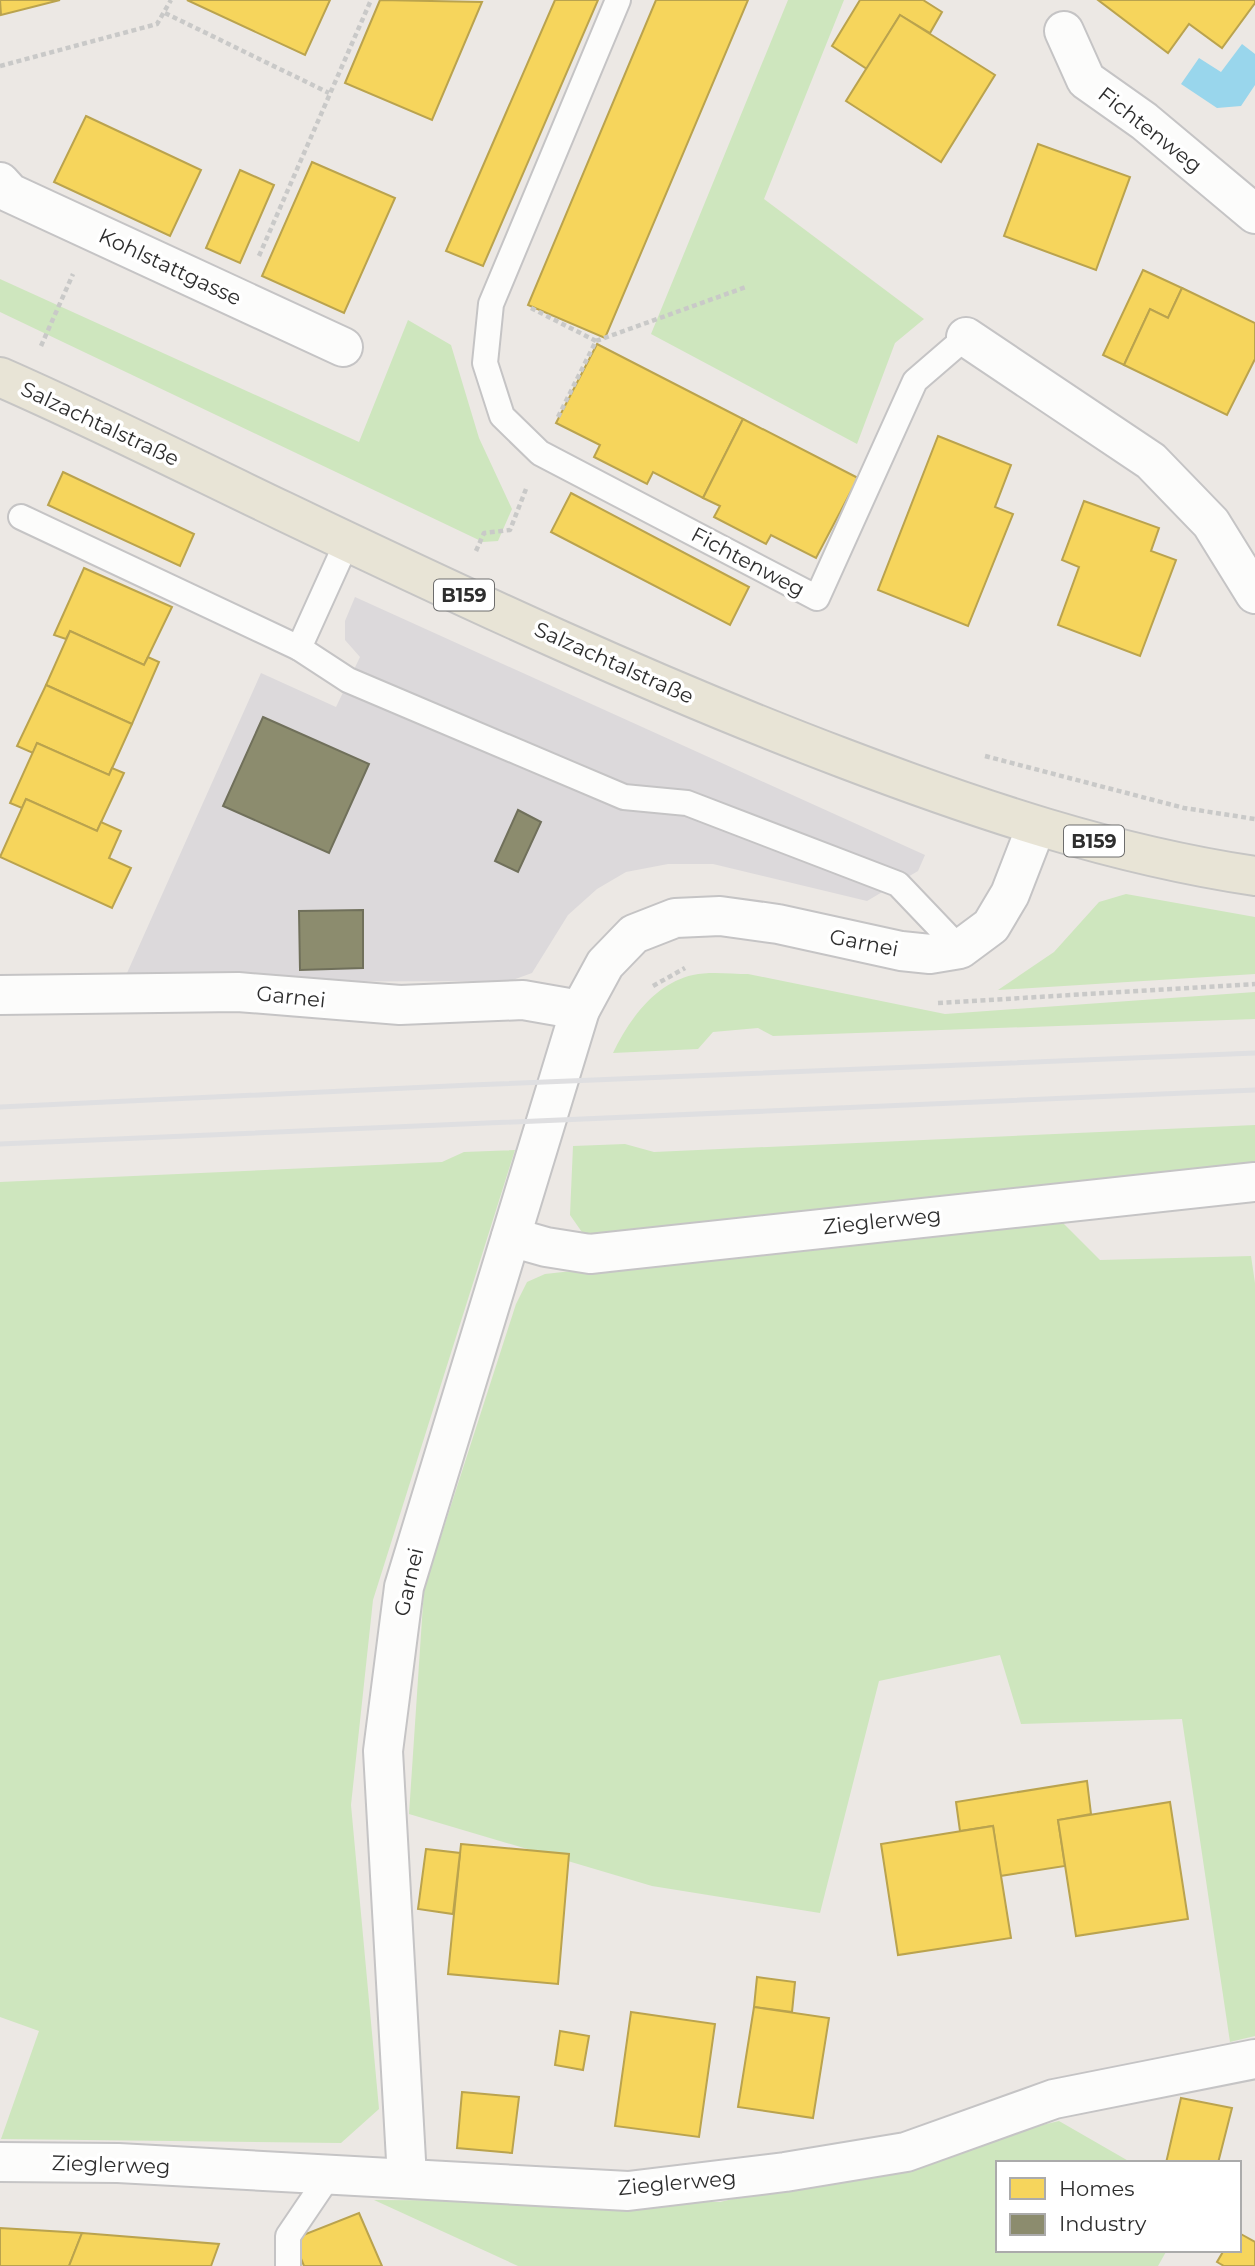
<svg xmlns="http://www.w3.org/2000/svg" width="1255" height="2266" viewBox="0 0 1255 2266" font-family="Montserrat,sans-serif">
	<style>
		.industrial { fill: #dcd9db }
		.green { fill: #cee6be }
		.water { fill: #99d6ec }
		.homes { fill: #f6d55c; stroke: #baa34e; stroke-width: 2 }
		.industry { fill: #8c8c6e; stroke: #70705b; stroke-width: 2 }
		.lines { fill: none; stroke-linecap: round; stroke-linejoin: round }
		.service-casing { stroke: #c5c4c5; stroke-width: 28 }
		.minor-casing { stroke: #c5c4c5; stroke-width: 42 }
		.primary-casing { stroke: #c6c5c4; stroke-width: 42 }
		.path { stroke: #c9c9c8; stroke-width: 4.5; stroke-dasharray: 5 3.5; stroke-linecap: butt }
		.service { stroke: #fcfcfb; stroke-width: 24 }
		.minor { stroke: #fcfcfb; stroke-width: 38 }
		.primary { stroke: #e8e4d6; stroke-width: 38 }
		.rail { stroke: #dfdfe1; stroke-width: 5 }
		.labels { text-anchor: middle; stroke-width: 7; stroke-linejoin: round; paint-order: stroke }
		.shield { fill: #fff; stroke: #6d6d6d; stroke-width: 2 }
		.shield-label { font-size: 19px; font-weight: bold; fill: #2e2e2e }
		.street-label { font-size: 21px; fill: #2e2e2e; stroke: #fff }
	</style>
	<rect width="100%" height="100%" fill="#ece8e4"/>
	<!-- industrial -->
	<polygon class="industrial" points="355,597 925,855 918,871 867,901 713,864 668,864 626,872 597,889 568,915 532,973 510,981 123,982 261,673 336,707 360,657 345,640 345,621"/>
	<!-- green -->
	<g class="green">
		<polygon points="788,0 844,0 764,199 924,319 895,343 857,444 651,334"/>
		<polygon points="0,279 359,442 408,320 451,345 479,438 512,509 498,541 483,542 0,312"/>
		<polygon points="1126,894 1255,917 1255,974 998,990 1054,952 1099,902"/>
		<path d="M748,974L945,1014L1255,992V1019L773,1036L758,1028L713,1032L698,1049L613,1053C628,1021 655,983 693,975C710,971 731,974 748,974Z"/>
		<polygon points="1255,1125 1255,1166 584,1235 570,1215 573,1146 625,1144 654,1152"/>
		<polygon points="515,1150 373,1600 351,1805 379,2109 341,2143 1,2139 39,2031 0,2017 0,1182 442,1162 464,1152"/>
		<polygon points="1057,1217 1100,1260 1251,1256 1255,1283 1255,2036 1230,2042 1182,1719 1021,1724 1000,1655 879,1681 820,1913 652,1886 409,1814 424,1589 516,1304 527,1282 545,1274"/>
		<polygon points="1059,2121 1132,2163 998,2163 998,2250 1167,2250 1158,2266 518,2266 374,2200 720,2202"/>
	</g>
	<!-- water -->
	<polygon class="water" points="1242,44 1255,54 1255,85 1241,106 1217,108 1181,84 1199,58 1221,72"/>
	<!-- homes -->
	<g class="homes">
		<polygon points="0,0 60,0 1,15"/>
		<polygon points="187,0 330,0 305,55"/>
		<polygon points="380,0 482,2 432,120 345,83"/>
		<polygon points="555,0 598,0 483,266 446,251"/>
		<polygon points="656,0 748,0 605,338 528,305"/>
		<polygon points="860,0 923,0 942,12 930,33 900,15 867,69 832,46"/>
		<polygon points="1098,0 1255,0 1255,3 1222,48 1189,24 1168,53"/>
		<polygon points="900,15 995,75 941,162 846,101"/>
		<polygon points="86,116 201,170 170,236 54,182"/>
		<polygon points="1038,144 1130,177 1096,270 1004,236"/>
		<polygon points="312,162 395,198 344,313 262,276"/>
		<polygon points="240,170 274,185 240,263 206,248"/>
		<polygon points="1143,270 1182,288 1168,318 1150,309 1124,365 1103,355"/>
		<polygon points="1182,288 1255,323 1255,359 1227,415 1124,365 1150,309 1168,318"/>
		<polygon points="597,344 743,419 703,498 653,472 647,484 594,457 600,445 556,423"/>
		<polygon points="743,419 858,478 816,558 771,535 766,544 714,517 720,506 703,498"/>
		<polygon points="938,436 1011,465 995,507 1013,514 968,626 878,590"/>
		<polygon points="63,472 194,534 180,566 48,505"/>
		<polygon points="571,493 749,587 730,625 551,532"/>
		<polygon points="1084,501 1159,528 1151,551 1176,560 1140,656 1058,625 1079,567 1062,560"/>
		<polygon points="84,568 172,607 144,665 70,631 66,639 54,635"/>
		<polygon points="70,631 144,665 148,657 159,662 132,724 46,685"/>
		<polygon points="46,685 132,724 109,775 37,743 33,753 17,746"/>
		<polygon points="37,743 109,775 112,768 124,773 97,831 26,799 22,808 10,803"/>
		<polygon points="26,799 97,831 101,822 121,831 109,858 131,868 112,908 0,857"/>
		<polygon points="1087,1781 1091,1814 1058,1820 1065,1866 1000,1876 993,1826 960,1831 956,1802"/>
		<polygon points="1170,1802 1188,1919 1076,1936 1058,1820"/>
		<polygon points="993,1826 1011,1938 898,1955 881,1844"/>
		<polygon points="461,1844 569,1854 558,1984 448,1974"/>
		<polygon points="426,1849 460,1853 453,1914 418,1909"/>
		<polygon points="757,1977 795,1982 792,2012 754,2007"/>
		<polygon points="754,2007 829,2018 813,2118 738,2107"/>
		<polygon points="631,2012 715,2024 699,2137 615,2126"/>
		<polygon points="560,2031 589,2036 583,2070 555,2065"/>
		<polygon points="462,2092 519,2097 512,2153 457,2148"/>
		<polygon points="1181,2098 1232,2108 1218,2163 1166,2163"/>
		<polygon points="359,2213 382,2266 304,2266 293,2239"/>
		<polygon points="0,2228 82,2233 69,2266 0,2266"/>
		<polygon points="82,2233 219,2244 211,2266 69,2266"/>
		<polygon points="1239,2233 1255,2242 1255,2266 1224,2266 1217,2262 1224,2250 1239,2250"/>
	</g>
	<!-- industry -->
	<g class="industry">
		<polygon points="263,717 369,764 329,853 223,806"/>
		<polygon points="518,810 541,822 518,872 495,861"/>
		<polygon points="363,910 363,968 300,970 299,911"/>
	</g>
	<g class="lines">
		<!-- service casing -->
		<g class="service-casing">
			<g id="service">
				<polyline points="618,0 491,304 485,363 502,416 540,453 817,598 915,381 966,337"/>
				<polyline points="21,517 299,648 347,542"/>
				<polyline points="299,648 348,680 624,797 687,803 898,884 960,949"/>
				<polyline points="288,2266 288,2236 330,2174"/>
			</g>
		</g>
		<!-- minor casing -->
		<g class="minor-casing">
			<g id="minor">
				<polyline points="1064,31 1086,80 1144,121 1255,214"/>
				<polyline points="0,182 10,193 343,347"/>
				<polyline points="966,337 1151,461 1211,523 1255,594"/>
				<polyline points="0,995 238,992 400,1005 523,1000 580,1010"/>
				<polyline points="511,1237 546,1247 590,1254 1255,1182"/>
				<polyline points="0,2162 118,2163 628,2191 785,2172 906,2152 1054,2099 1255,2059"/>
				<polyline points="407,2178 383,1751 404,1587 580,1010 605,964 634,934 675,918 720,916 778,924 901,951 930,954 960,949 991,926 1010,894 1036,827"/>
			</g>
		</g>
		<!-- primary casing -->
		<g class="primary-casing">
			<path id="primary" d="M0,377C96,419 189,466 283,511C467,599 653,686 843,758C977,809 1113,855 1255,876"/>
		</g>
		<!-- path -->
		<g class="path">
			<polyline points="165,13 329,93"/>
			<polyline points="0,66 157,24 171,0"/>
			<polyline points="259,256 371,0"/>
			<polyline points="531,308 596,341"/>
			<polyline points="41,346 73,274"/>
			<polyline points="558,417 596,341 746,287"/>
			<polyline points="476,551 484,533 510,530 526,489"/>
			<polyline points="985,756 1184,808 1255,819"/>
			<polyline points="653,986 685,968"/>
			<polyline points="938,1003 1255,984"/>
		</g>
		<!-- service -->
		<use href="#service" class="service"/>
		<!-- minor -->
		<use href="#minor" class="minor"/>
		<!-- primary -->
		<use href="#primary" class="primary"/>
		<!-- rail -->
		<g class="rail">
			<polyline points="0,1107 471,1085 1255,1053"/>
			<polyline points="0,1144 1255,1090"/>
		</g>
	</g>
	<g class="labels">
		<!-- shield labels -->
		<g class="shield">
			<rect x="434" y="579.5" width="60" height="31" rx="5"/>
			<rect x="1064" y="825.5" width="60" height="31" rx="5"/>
		</g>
		<g class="shield-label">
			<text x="464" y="602">B159</text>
			<text x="1094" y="848">B159</text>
		</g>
		<!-- street labels -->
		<g class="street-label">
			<text transform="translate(1150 130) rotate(38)" y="7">Fichtenweg</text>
			<text transform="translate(170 267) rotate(25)" y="7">Kohlstattgasse</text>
			<text transform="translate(100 424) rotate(25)" y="7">Salzachtalstraße</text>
			<text transform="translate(748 562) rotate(28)" y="7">Fichtenweg</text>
			<text transform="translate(614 663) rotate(24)" y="7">Salzachtalstraße</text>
			<text transform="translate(864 943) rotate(11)" y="7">Garnei</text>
			<text transform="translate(291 997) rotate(6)" y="7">Garnei</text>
			<text transform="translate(882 1221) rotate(-6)" y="7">Zieglerweg</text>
			<text transform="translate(409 1582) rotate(-77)" y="7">Garnei</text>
			<text transform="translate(111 2165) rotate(2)" y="7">Zieglerweg</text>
			<text transform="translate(677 2183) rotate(-5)" y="7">Zieglerweg</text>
		</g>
	</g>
	<!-- legend -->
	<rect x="996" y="2161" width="245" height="91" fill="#ffffff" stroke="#ababab" stroke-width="2"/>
	<rect x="1010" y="2178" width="35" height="21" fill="#f6d55c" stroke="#ababab" stroke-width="2"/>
	<text x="1059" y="2196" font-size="21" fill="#2e2e2e">Homes</text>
	<rect x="1010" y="2214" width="35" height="21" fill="#8c8c6e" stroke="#ababab" stroke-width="2"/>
	<text x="1059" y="2231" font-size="21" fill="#2e2e2e">Industry</text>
</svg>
